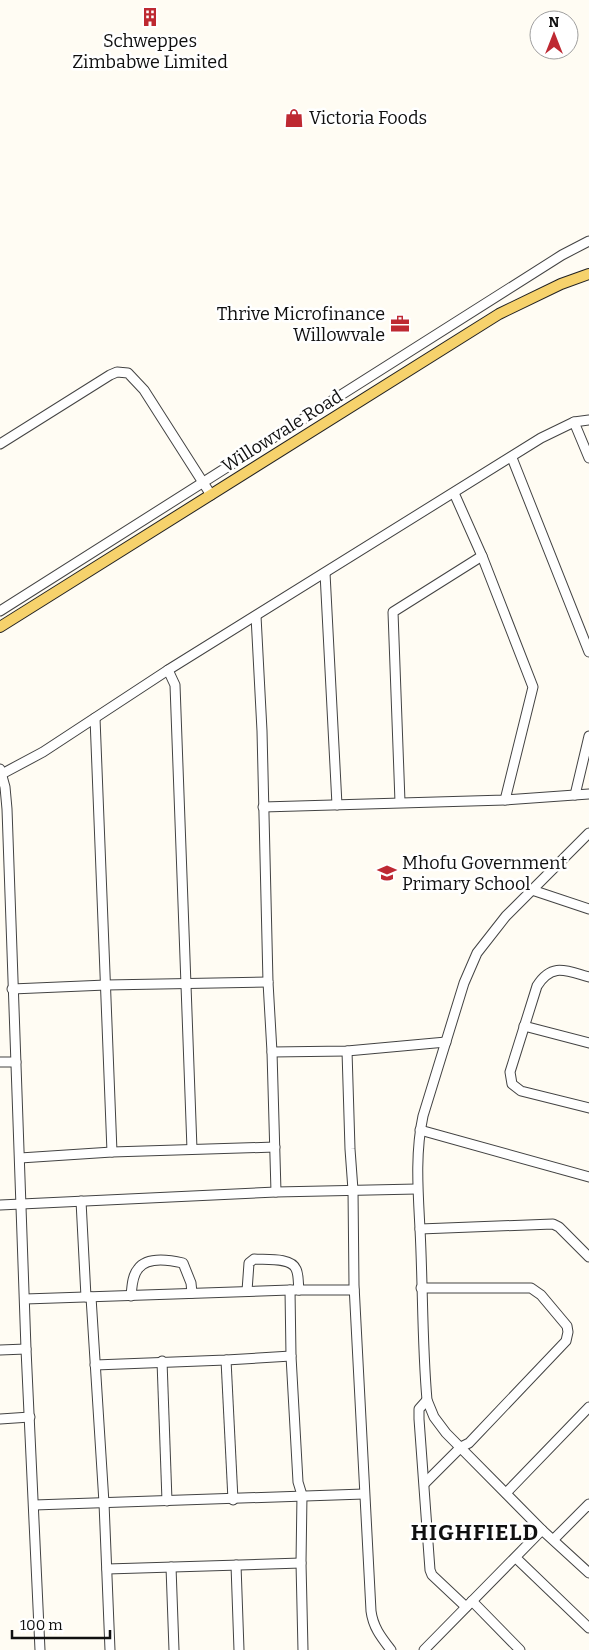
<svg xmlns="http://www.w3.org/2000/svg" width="589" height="1650" viewBox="0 0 589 1650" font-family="Bitter,serif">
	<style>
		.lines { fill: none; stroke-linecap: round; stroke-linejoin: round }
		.minor-casing { stroke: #434343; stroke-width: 11 }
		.major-casing { stroke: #212121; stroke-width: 12 }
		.minor { stroke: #fff; stroke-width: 9 }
		.major { stroke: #f6d26c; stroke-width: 10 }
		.labels { text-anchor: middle; stroke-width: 5; stroke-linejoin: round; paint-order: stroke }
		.poi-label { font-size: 18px; fill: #101010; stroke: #fff; text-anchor: start }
		.street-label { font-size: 18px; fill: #101010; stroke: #fff }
		.district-label { font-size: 22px; font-weight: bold; letter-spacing: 1px; fill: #101010; stroke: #fff }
	</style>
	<rect width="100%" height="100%" fill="#fffcf3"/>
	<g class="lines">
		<!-- minor casing -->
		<g class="minor-casing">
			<g id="minor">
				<polyline points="574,422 589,458"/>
				<polyline points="0,444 110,375 117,372 128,373 144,390 211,495"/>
				<polyline points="512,458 589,652"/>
				<polyline points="454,493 482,556 533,687 505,800"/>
				<polyline points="325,573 337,805"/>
				<polyline points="0,611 562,255 589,241"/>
				<polyline points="256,616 262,731 268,982 272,1052 276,1192"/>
				<polyline points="168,670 175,685 192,1149"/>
				<polyline points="95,718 112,1152"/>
				<polyline points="0,769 5,787 7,809 26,1349 40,1650"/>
				<polyline points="0,775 43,752 168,670 541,438 574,422 589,420"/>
				<polyline points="575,795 589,736"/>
				<polyline points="400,802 393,612 482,556"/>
				<polyline points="263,807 505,800 589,794"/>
				<path d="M589,833L506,916L477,953L464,983L423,1116C415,1153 418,1191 420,1229C423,1286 422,1343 427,1400L434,1417L446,1433L542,1530L589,1573"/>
				<polyline points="532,890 589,909"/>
				<path d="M589,977C567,971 552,962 537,986L510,1072L512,1084L521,1091L589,1108"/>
				<polyline points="12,989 106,985 268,982"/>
				<polyline points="524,1026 589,1043"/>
				<path d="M347,1051L350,1149L353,1190L354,1285L371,1611C373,1627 381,1637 391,1650"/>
				<polyline points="272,1052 347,1051 446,1042"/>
				<polyline points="0,1062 16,1062"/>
				<polyline points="420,1130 589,1177"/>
				<polyline points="20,1158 112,1152 275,1147"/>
				<polyline points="81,1201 86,1297"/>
				<polyline points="0,1205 276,1192 417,1189"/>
				<polyline points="420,1229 553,1224 559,1227 589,1257"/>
				<polyline points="421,1288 531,1288 541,1295 567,1326 568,1332 566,1341 469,1443 461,1447 425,1483"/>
				<polyline points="290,1290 291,1356 298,1482 302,1495 301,1563 303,1650"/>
				<path d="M247,1291L249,1263L254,1259C265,1260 291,1257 296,1269C299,1275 298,1284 299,1290"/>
				<path d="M131,1296C132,1287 132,1276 138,1269C147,1256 170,1260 183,1263L191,1283L192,1293"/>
				<polyline points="91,1297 104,1503 110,1650"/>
				<polyline points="25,1299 290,1290 354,1290"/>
				<polyline points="0,1350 26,1349"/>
				<polyline points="226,1360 233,1500"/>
				<polyline points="162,1361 167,1501"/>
				<polyline points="95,1365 226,1360 291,1356"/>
				<polyline points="427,1400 419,1409 419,1419 430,1570 432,1575 466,1607"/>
				<polyline points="0,1419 30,1417"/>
				<polyline points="506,1493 589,1407"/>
				<polyline points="34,1505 364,1494"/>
				<polyline points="554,1539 589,1504"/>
				<polyline points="516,1558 589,1628"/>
				<polyline points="236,1565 239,1650"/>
				<polyline points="171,1567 174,1650"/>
				<polyline points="107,1569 301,1563"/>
				<polyline points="472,1601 520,1650"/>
				<polyline points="424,1650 542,1530"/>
			</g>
		</g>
		<!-- major casing -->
		<g class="major-casing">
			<polyline id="major" points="0,627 499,314 561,284 589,274"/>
		</g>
		<!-- minor -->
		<use href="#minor" class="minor"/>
		<!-- major -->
		<use href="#major" class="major"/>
	</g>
	<!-- icons -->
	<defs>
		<g id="building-bare" transform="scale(1.5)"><path d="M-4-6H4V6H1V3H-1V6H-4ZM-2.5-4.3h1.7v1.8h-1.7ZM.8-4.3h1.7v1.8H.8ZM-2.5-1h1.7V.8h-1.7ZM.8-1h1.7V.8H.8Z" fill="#be2932" stroke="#fff" stroke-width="2.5" paint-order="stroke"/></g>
		<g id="shop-bare" transform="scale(1.5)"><path d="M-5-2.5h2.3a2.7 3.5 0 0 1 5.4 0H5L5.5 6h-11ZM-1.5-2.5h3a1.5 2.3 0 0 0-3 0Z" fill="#be2932" stroke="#fff" stroke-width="2.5" paint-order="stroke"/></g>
		<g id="office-bare" transform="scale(1.5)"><path d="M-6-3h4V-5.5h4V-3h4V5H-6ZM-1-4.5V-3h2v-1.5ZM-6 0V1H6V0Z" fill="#be2932" stroke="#fff" stroke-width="2.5" paint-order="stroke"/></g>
		<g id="school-bare" transform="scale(1.5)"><path d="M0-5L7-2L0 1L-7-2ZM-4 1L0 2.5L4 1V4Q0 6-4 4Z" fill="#be2932" stroke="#fff" stroke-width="2.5" paint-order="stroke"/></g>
	</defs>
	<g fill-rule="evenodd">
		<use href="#building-bare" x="150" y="17"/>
		<use href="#shop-bare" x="294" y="118"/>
		<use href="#office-bare" x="400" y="324"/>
		<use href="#school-bare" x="387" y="873"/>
	</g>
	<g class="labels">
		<!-- poi labels -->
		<g class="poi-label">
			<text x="150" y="47" text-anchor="middle">Schweppes<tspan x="150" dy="21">Zimbabwe Limited</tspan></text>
			<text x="309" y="124">Victoria Foods</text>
			<text x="385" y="320" text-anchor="end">Thrive Microfinance<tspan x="385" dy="21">Willowvale</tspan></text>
			<text x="402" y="869">Mhofu Government<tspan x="402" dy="21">Primary School</tspan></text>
		</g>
		<!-- street labels -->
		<g class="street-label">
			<text transform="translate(282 431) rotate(-32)" y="6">Willowvale Road</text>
		</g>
		<!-- district labels -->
		<g class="district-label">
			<text x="475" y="1540">HIGHFIELD</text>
		</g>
	</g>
	<!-- north arrow -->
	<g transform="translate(554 35)"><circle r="24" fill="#ffffff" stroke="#9f9f9f"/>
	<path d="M0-4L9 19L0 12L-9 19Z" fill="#be2932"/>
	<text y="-8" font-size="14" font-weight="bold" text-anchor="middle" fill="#101010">N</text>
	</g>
	<!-- scale -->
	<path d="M12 1630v8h98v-8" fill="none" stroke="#101010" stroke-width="2.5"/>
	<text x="20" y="1630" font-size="15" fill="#101010" stroke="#ffffff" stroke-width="4" paint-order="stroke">100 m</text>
</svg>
